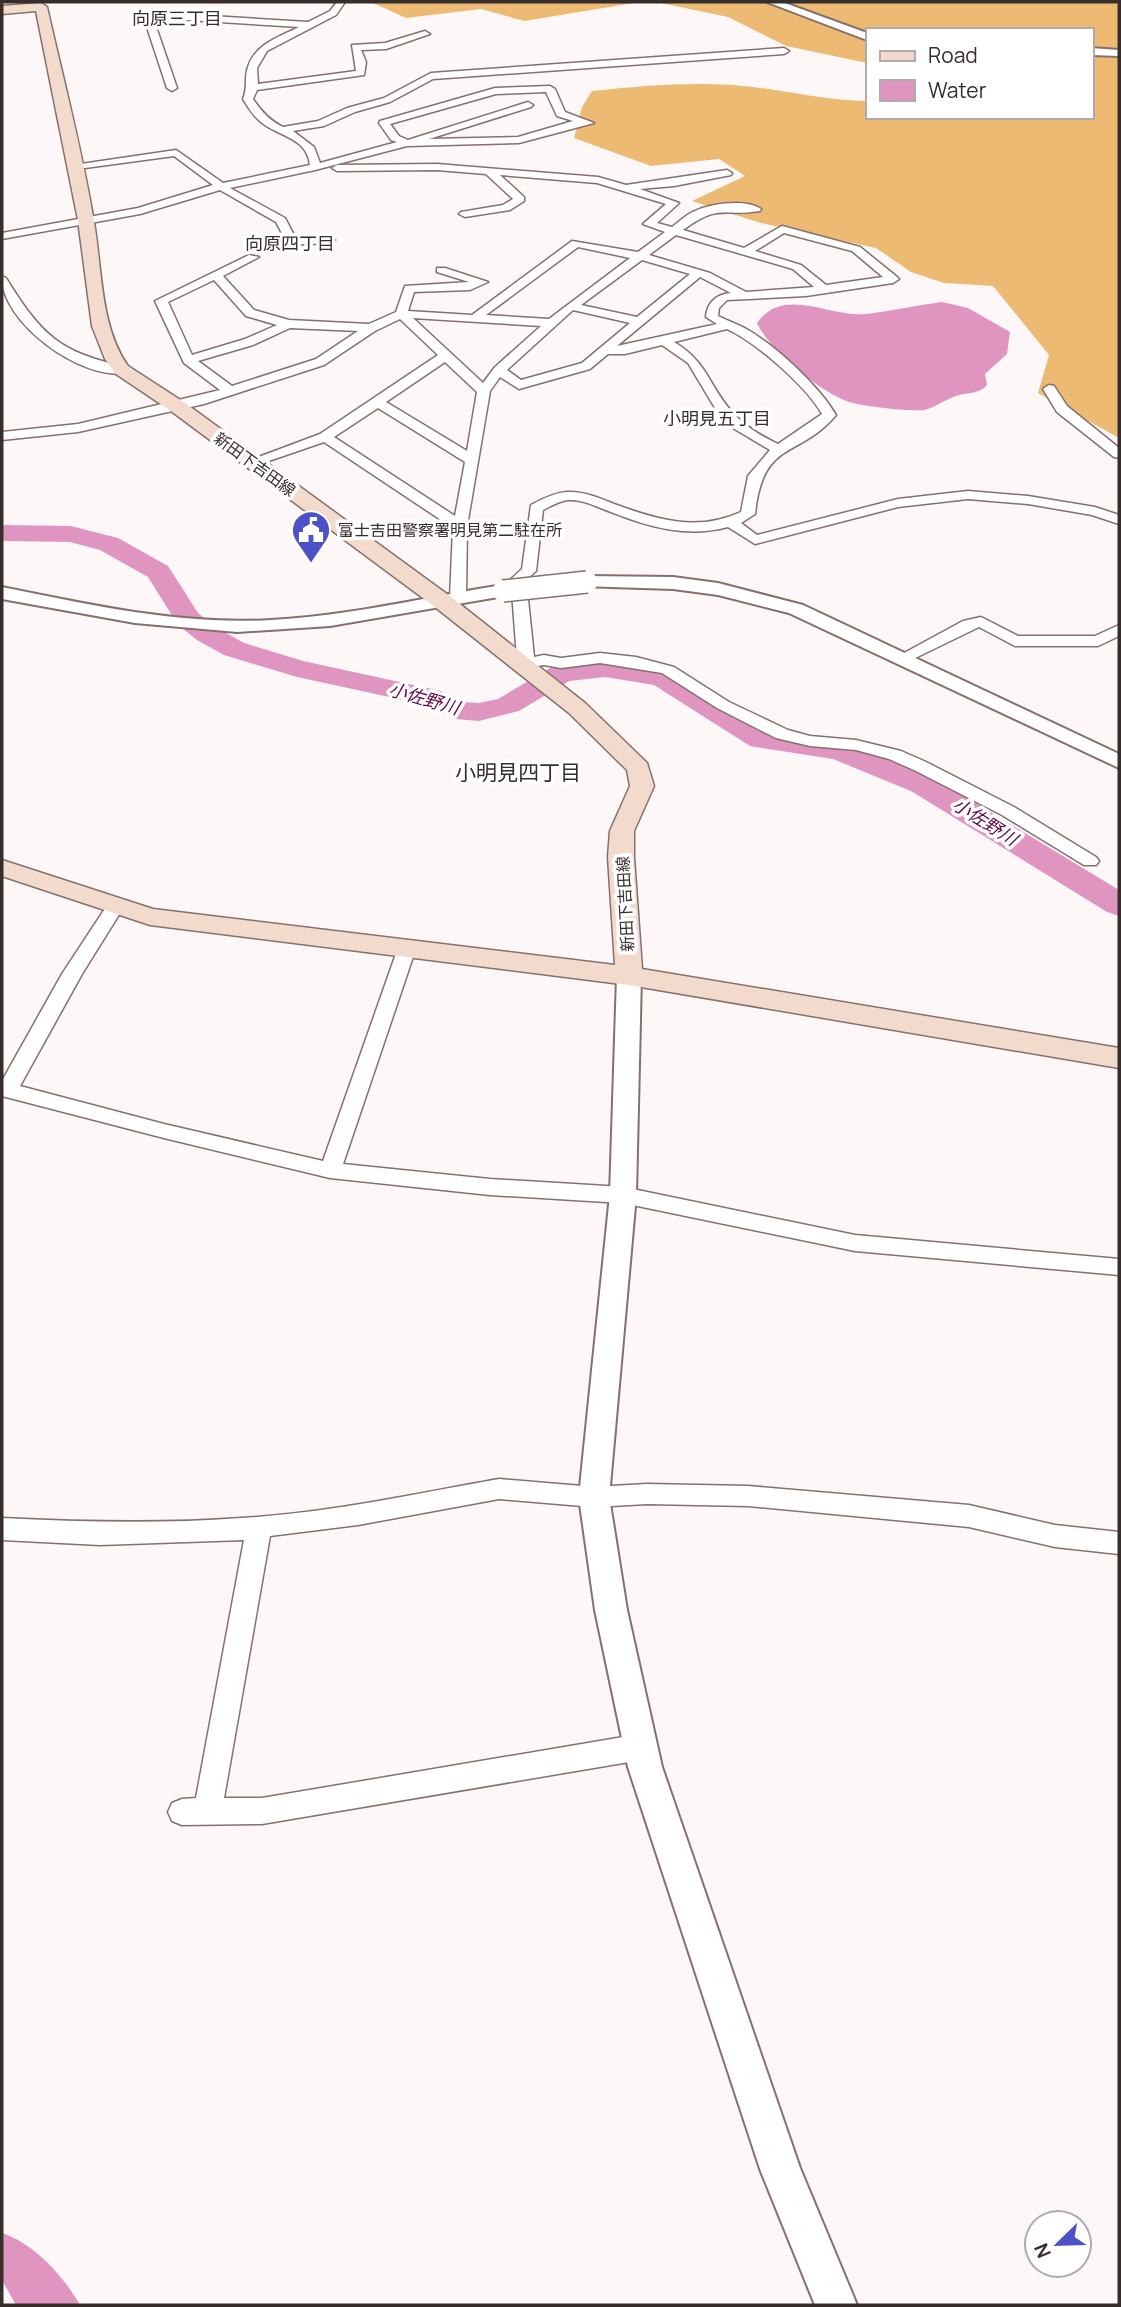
<svg xmlns="http://www.w3.org/2000/svg" width="1121" height="2307" viewBox="0 0 1121 2307" font-family="Manrope,'Noto Sans JP',sans-serif">
	<style>
		.forest { fill: #edba73 }
		.water { fill: #e094c0 }
		.lines { fill: none; stroke-linecap: round; stroke-linejoin: round }
		.river { fill: #e094c0; fill-rule: evenodd }
		.minor-casing { stroke: #85706d; stroke-width: 3 }
		.tertiary-casing { stroke: #85706d; stroke-width: 4 }
		.secondary-casing { stroke: #85706d; stroke-width: 3 }
		.minor { fill: #fff; fill-rule: evenodd }
		.tertiary { fill: #fff; fill-rule: evenodd }
		.secondary { fill: #f2dbcc; fill-rule: evenodd }
		.tertiary-bridge-far1-casing { stroke: #85706d; stroke-width: 18; stroke-linecap: butt }
		.tertiary-bridge-casing { stroke: #85706d; stroke-width: 24; stroke-linecap: butt }
		.tertiary-bridge-far1 { stroke: #fff; stroke-width: 17 }
		.tertiary-bridge { stroke: #fff; stroke-width: 21 }
		.labels { text-anchor: middle; stroke-width: 7; stroke-linejoin: round; paint-order: stroke }
		.far-street-label { font-size: 16px; fill: #372e2c; stroke: #fff }
		.far-poi-label { font-size: 16px; fill: #372e2c; stroke: #fff; text-anchor: start }
		.far-neighbourhood-label { font-size: 18px; fill: #372e2c; stroke: #fff }
		.far-water-label { font-size: 18px; font-style: italic; fill: #630748; stroke: #fff }
		.neighbourhood-label { font-size: 21px; fill: #372e2c; stroke: #fff }
	</style>
	<rect width="100%" height="100%" fill="#fdf8f7"/>
	<!-- forest -->
	<g class="forest">
		<polygon points="371,2 640,2 524,21 481,9 406,18"/>
		<path d="M656,2H1119V438L1038,393L1049,355L993,286L944,283L911,272L876,248L761,223L692,201L745,176L719,159L651,166L574,138L582,107L592,91C640,86 685,82 733,85C778,88 822,101 867,101V117H1091V30H867V63L786,46L728,17Z"/>
	</g>
	<!-- water -->
	<g class="water">
		<path d="M942,302L968,308L1010,332L1007,354L985,374L987,385C979,395 964,392 953,397C943,401 934,408 924,410C912,412 861,406 849,402C820,392 770,351 757,323C784,285 829,318 867,314C892,311 917,305 942,302Z"/>
		<path d="M2,2233C35,2244 63,2276 80,2305H16L2,2280Z"/>
	</g>
	<g class="lines">
		<!-- river -->
		<polygon class="river" points="2,525 71,526 118,538 168,566 198,613 217,628 244,643 303,661 441,691 463,702 479,703 498,699 552,667 562,664 605,659 673,672 769,732 850,744 933,777 1119,890 1119,916 1107,912 911,791 833,759 750,746 654,685 605,677 569,681 519,711 479,721 456,719 422,704 297,677 224,655 197,640 178,625 148,577 100,550 70,542 2,541"/>
		<!-- minor casing -->
		<g class="minor-casing">
			<g id="minor">
				<path d="M337,2H345L336,15L267,51L257,68L258,84L356,71L352,45L385,43L425,31L430,34L386,49L361,50L366,62L364,75L257,90L253,99C261,111 269,120 283,127L318,121L347,108L384,98L431,73L784,48L789,51L784,54L433,79L390,102L355,112L324,126L293,131L314,147L320,163L397,142L391,140L379,123L380,121L495,88L550,86L555,89L565,112L594,123L519,143L407,146L315,170L230,188L285,218L296,239L333,238L335,240L329,243L288,245L276,222L220,190L140,214L2,239V233L138,208L213,185L174,156L70,170L69,168L74,165L176,150L223,183L310,165C307,137 279,137 261,122C253,116 248,107 243,99C248,88 244,78 248,67C255,44 279,37 299,27L153,18L177,88L172,91L167,88L143,15L147,12L308,22L330,11ZM546,92L557,116L573,121L518,137L429,139L531,107L533,105L528,102L408,140L399,136L390,124L496,94Z"/>
				<path d="M437,164L598,177L626,185L727,170L732,173L731,175L674,186L640,189L679,203L657,223L672,227C679,222 687,214 695,211C712,203 747,199 761,209L760,211C721,217 720,203 683,230L744,248L782,226L860,247L897,277L899,279L893,283L806,296L727,300L719,308L718,316C728,321 738,324 748,330C777,347 819,386 836,415C798,460 763,438 755,514L741,523L757,535L898,499L968,491L1028,496L1095,507L1119,515V524L1092,515L1028,504L968,499L898,507L755,544L728,527C687,538 649,527 611,512C597,507 583,499 568,500C559,501 551,506 543,510L536,571L526,580L534,657L544,655L561,658L600,653L636,657L674,667L729,702L788,730L810,736L856,740L901,751L926,762L1014,807L1096,857L1099,861L1096,865H1084L1002,815L914,770L889,759L856,750L810,746L776,738L717,708L662,673L600,663L561,668L544,665L532,667L530,671H518L511,579L522,569L531,505C542,499 554,493 567,492C583,491 600,498 614,504C658,520 697,532 741,512L748,476L770,450L733,428L715,408L688,363L662,345L625,354H608L590,369L519,389L500,377L490,391L467,526L466,598L458,603L450,598L453,528L324,442L257,465L252,466L245,462L320,434L438,355L400,319L375,331L324,365L204,404L78,432L2,440V432L78,424L220,390L184,363L155,301L249,255L259,257L223,276L254,310L289,320L369,324L396,312L405,286L469,282L437,272V268H445L488,282L470,290L414,292L408,311L472,315L572,241L638,252L665,232L643,224L666,204L597,183L500,175L524,197V201L510,210L465,217L459,214L461,212L503,205L513,199L486,174L437,170L337,171L332,168L337,165ZM784,233L852,251L883,277L826,285L801,265L755,251ZM676,235L793,269L814,287L746,292L710,273L649,255ZM578,247L630,258L549,319L486,315ZM642,260L690,274L637,317L581,305ZM700,277L731,293C716,294 707,303 706,317L717,324L617,346ZM214,280L246,316L277,325L245,339L192,355L168,302ZM573,310L630,323L582,363L521,380L507,370ZM413,318L541,326L495,367L483,383ZM290,328L358,331L316,359L232,386L198,361L253,345ZM727,329C757,343 806,386 822,414L778,444C761,436 746,427 733,413C709,387 708,362 674,342ZM445,362L477,392L467,451L386,402ZM378,408L465,462L455,516L334,437Z"/>
				<path d="M2,276L6,278C42,336 59,352 126,367V373C82,381 0,322 2,276Z"/>
				<polygon points="1049,385 1054,386 1067,406 1119,448 1119,458 1114,457 1057,412 1043,389"/>
				<polygon points="981,617 1018,636 1095,636 1119,625 1119,636 1098,646 1015,646 979,627 907,662 901,664 893,659 963,621"/>
				<polygon points="116,899 125,905 82,974 20,1086 164,1124 323,1161 398,948 400,944 414,944 416,948 343,1164 490,1179 623,1187 855,1235 1119,1259 1119,1275 855,1251 623,1203 490,1195 330,1178 164,1138 2,1096 2,1081 62,974 110,901"/>
				<path d="M499,1479L594,1487L647,1484L748,1486L969,1505L1055,1525L1119,1532V1554L1055,1547L969,1527L748,1506L647,1504L594,1507L499,1499L358,1525L270,1536L224,1798H262L641,1734L651,1738L655,1747L651,1756L641,1760L262,1824L182,1825L172,1821L168,1812L172,1803L182,1799L196,1798L244,1540L100,1545L2,1540V1518C82,1522 161,1524 241,1518C328,1513 414,1494 499,1479Z"/>
			</g>
		</g>
		<!-- tertiary casing -->
		<g class="tertiary-casing">
			<g id="tertiary">
				<polygon points="767,2 782,2 867,33 867,40"/>
				<polygon points="1091,48 1119,50 1119,56 1091,55"/>
				<polygon points="587,576 673,577 718,583 803,605 1119,754 1119,768 789,613 718,595 673,589 580,586 578,582 580,578"/>
				<path d="M503,585L510,587L512,591L510,595L330,626L237,632L135,623L2,599V587C91,605 180,625 271,620C349,616 426,597 503,585Z"/>
				<polygon points="629,968 637,970 641,976 636,1195 609,1497 627,1610 662,1767 800,2168 857,2305 815,2305 760,2169 628,1767 595,1610 579,1497 610,1195 617,976 621,970"/>
			</g>
		</g>
		<!-- secondary casing -->
		<g class="secondary-casing">
			<path id="secondary" d="M41,3L47,7C63,78 82,150 94,222C102,268 100,327 128,366L185,403L451,597L585,703L647,763L654,786L634,831V857L642,969L1119,1048V1068L629,985L150,925L2,876V860L153,909L615,965L608,857L610,831L630,786L627,770L569,713L435,607L171,411L116,374L105,359L92,326L78,220L36,11L2,14V6Z"/>
		</g>
		<!-- minor -->
		<use href="#minor" class="minor"/>
		<!-- tertiary -->
		<use href="#tertiary" class="tertiary"/>
		<!-- secondary -->
		<use href="#secondary" class="secondary"/>
		<!-- tertiary-bridge-far1 casing -->
		<g class="tertiary-bridge-far1-casing">
			<polyline id="tertiary-bridge-far1" points="584,582 587,582"/>
		</g>
		<!-- tertiary-bridge casing -->
		<g class="tertiary-bridge-casing">
			<polyline id="tertiary-bridge" points="503,591 587,582"/>
		</g>
		<!-- tertiary-bridge-far1 -->
		<use href="#tertiary-bridge-far1" class="tertiary-bridge-far1"/>
		<!-- tertiary-bridge -->
		<use href="#tertiary-bridge" class="tertiary-bridge"/>
	</g>
	<!-- icons -->
	<defs>
		<g id="civic-pin" transform="scale(2.0125)"><path d="M0 17L-7.5 6A9.5 9.5 0 1 1 7.5 6Z" fill="#4c51c7" stroke="#fff"/><path d="M-.6-6.5H3V-4.5H.6V-3L4-1V1h2V6H-6V1h2V-1L-.6-3ZM-1.2 2.5V6h2.4V2.5Z" fill="#fff"/></g>
	</defs>
	<g fill-rule="evenodd">
		<use href="#civic-pin" x="311" y="530"/>
	</g>
	<g class="labels">
		<!-- far-street labels -->
		<g class="far-street-label">
			<text transform="translate(255 464) rotate(36)" y="6">新田下吉田線</text>
			<text transform="translate(625 904) rotate(-93)" y="6">新田下吉田線</text>
		</g>
		<!-- far-poi labels -->
		<g class="far-poi-label">
			<text x="338" y="536">富士吉田警察署明見第二駐在所</text>
		</g>
		<!-- far-neighbourhood labels -->
		<g class="far-neighbourhood-label">
			<text x="177" y="25">向原三丁目</text>
			<text x="290" y="250">向原四丁目</text>
			<text x="717" y="425">小明見五丁目</text>
		</g>
		<!-- far-water labels -->
		<g class="far-water-label">
			<text transform="translate(424 699) rotate(16)" y="6">小佐野川</text>
			<text transform="translate(985 822) rotate(32)" y="6">小佐野川</text>
		</g>
		<!-- neighbourhood labels -->
		<g class="neighbourhood-label">
			<text x="518" y="780">小明見四丁目</text>
		</g>
	</g>
	<!-- border -->
	<rect width="1121" height="2307" fill="none" stroke="#372e2c" stroke-width="7"/>
	<!-- legend -->
	<rect x="866" y="28" width="228" height="91" fill="#ffffff" stroke="#afabab" stroke-width="2"/>
	<rect x="880" y="51" width="35" height="10" fill="#f2dbcc" stroke="#afabab" stroke-width="2"/>
	<text x="928" y="63" font-size="21" fill="#372e2c">Road</text>
	<rect x="880" y="80" width="35" height="21" fill="#e094c0" stroke="#afabab" stroke-width="2"/>
	<text x="928" y="98" font-size="21" fill="#372e2c">Water</text>
	<!-- north arrow -->
	<g transform="translate(1058 2244) rotate(247)"><circle r="33" fill="#ffffff" stroke="#afabab" stroke-width="2"/>
	<path d="M0-5L12 26L0 18L-12 26Z" fill="#4c51c7"/>
	<text y="-10" font-size="19" font-weight="bold" text-anchor="middle" fill="#372e2c">N</text>
	</g>
</svg>
